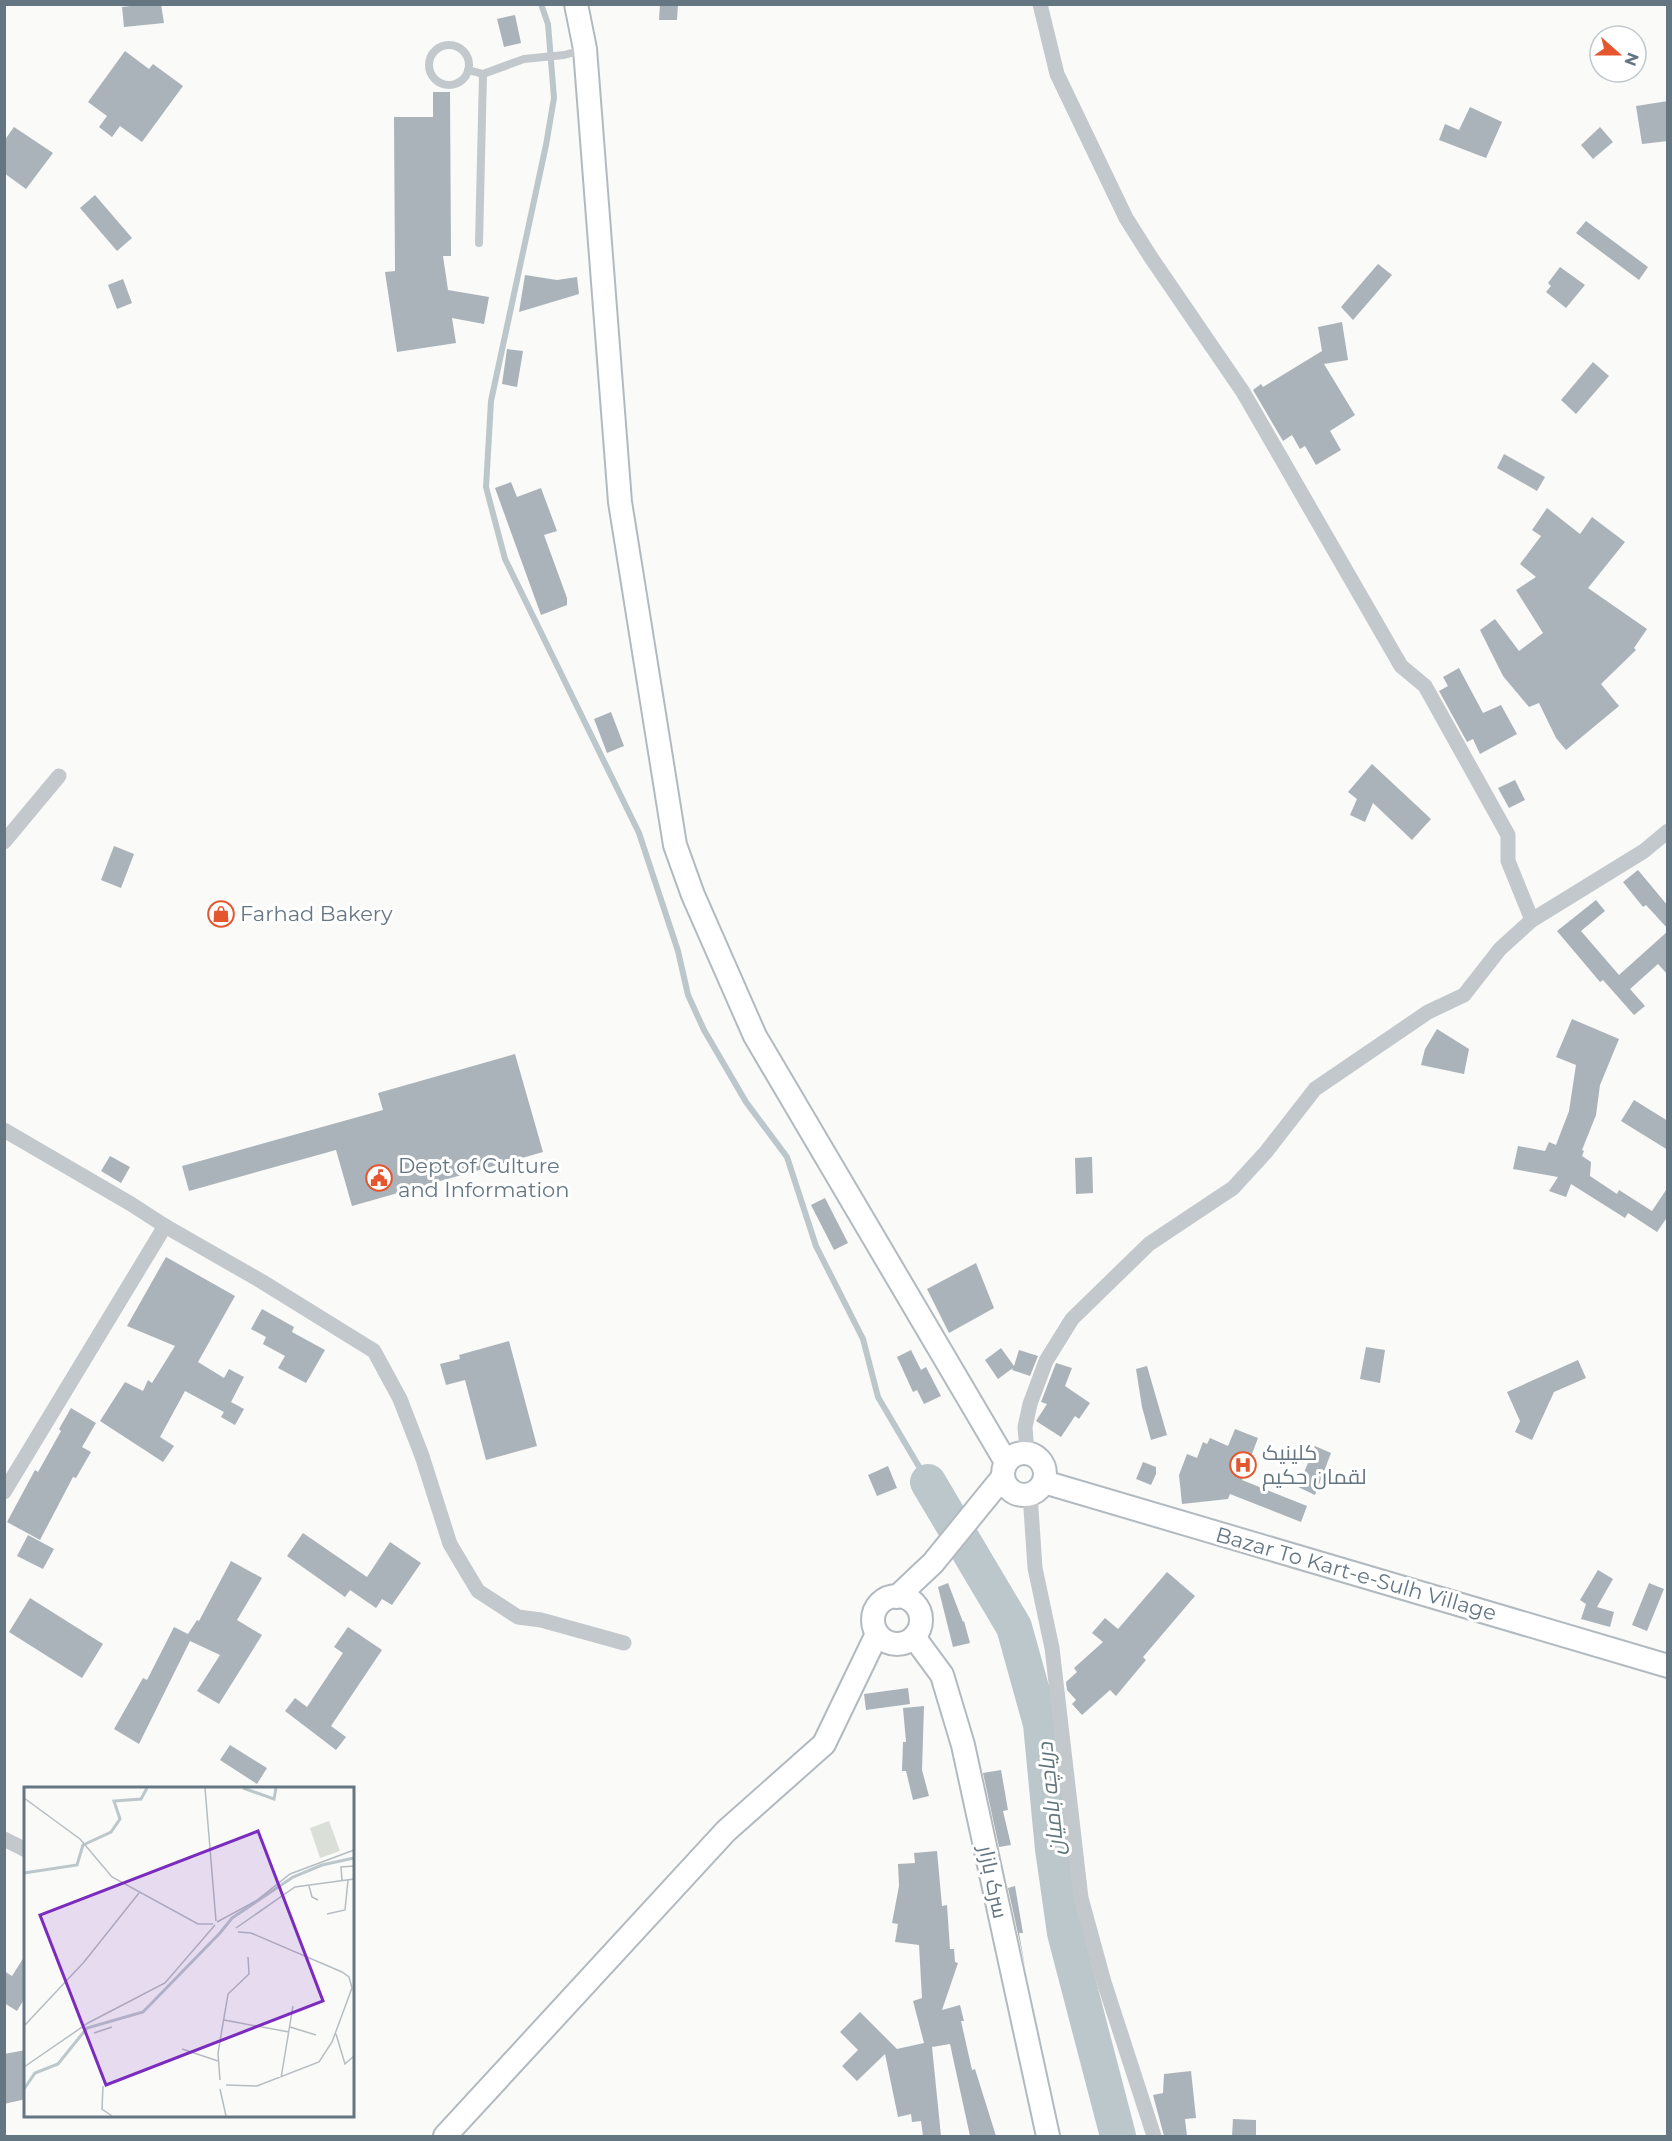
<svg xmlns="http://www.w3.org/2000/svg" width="1672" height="2141" viewBox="0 0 1672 2141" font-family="Montserrat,Cairo,sans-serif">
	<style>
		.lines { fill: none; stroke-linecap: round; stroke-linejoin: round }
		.stream { stroke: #bbc7cb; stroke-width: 6 }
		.river { stroke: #bbc7cb; stroke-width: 36 }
		.building { fill: #aab3b9 }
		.secondary-casing { stroke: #b3babf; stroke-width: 26 }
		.lane { stroke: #c3c8cc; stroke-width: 8 }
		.street { stroke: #c3c8cc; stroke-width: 15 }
		.secondary { stroke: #fff; stroke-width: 22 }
		.labels { text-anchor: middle; stroke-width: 6; stroke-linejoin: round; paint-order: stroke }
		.poi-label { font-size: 21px; fill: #657683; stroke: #fff; text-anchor: start }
		.street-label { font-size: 21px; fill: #657683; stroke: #fff }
		.water-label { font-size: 22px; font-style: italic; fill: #60757c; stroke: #fff }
		.inset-river { fill: none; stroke: #bbc7cb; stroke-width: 3 }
		.inset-road { fill: none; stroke: #b5bdc2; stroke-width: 1.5 }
		.view { fill: #7b2cbf; fill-opacity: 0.15; stroke: #7b2cbf; stroke-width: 3 }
		.inset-edge { fill: none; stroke: #657683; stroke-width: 3 }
	</style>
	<rect width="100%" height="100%" fill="#fafaf8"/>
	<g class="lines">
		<!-- stream -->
		<polyline class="stream" points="541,4 548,24 554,98 546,145 491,401 486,487 505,559 639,833 678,951 688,995 704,1030 746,1102 787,1157 816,1246 863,1339 878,1397 928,1482"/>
		<!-- river -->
		<polyline class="river" points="928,1482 1014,1627 1041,1724 1053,1849 1065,1933 1118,2136"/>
	</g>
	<!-- building -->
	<g class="building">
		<polygon points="146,4 161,4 164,23 124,27 122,7"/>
		<polygon points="660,4 678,4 677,20 659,20"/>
		<polygon points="515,15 521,43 504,47 497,19"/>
		<polygon points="125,51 149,69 153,64 183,86 142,142 120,126 112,137 99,127 107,116 88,102"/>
		<polygon points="433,92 450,92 451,256 443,256 448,290 489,297 484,324 452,318 456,343 397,352 385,272 395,271 394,117 433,117"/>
		<polygon points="1668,101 1668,141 1642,144 1636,106"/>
		<polygon points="1470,107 1502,122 1486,158 1439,140 1445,124 1459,130"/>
		<polygon points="14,127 53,153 26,189 4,173 4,141"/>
		<polygon points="1600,127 1613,142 1593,159 1581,145"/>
		<polygon points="95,195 132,238 117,251 80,208"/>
		<polygon points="1586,221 1648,267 1639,280 1576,233"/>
		<polygon points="1378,264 1392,275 1353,320 1341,307"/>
		<polygon points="1560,267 1585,285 1566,308 1546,292 1551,286 1548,283"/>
		<polygon points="525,275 557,280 577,277 579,294 519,312"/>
		<polygon points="123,279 132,303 117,309 108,285"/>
		<polygon points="1342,322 1348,360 1324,364 1355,415 1330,431 1341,450 1316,465 1305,446 1300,449 1292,435 1283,441 1253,390 1261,384 1263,387 1322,351 1318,327"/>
		<polygon points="507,349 523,351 517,387 502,384"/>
		<polygon points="1593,362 1609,376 1576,414 1561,400"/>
		<polygon points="1504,454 1545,477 1537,491 1497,468"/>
		<polygon points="511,482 517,497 541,488 557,531 544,535 567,598 567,605 541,615 495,488"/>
		<polygon points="1547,508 1580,534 1592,517 1625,542 1588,588 1647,629 1634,648 1636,650 1601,684 1619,706 1566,750 1556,738 1539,703 1529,707 1503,676 1480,630 1495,619 1519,651 1543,633 1516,590 1536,577 1520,564 1541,536 1532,530"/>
		<polygon points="1459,668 1483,713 1501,705 1517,734 1480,754 1473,739 1467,742 1439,691 1448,686 1443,677"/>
		<polygon points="611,712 624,746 607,753 594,719"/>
		<polygon points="1372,764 1431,819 1412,840 1373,803 1365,822 1350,815 1357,799 1348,792"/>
		<polygon points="1515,780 1525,800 1509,808 1498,788"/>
		<polygon points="114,846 134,854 121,888 101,880"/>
		<polygon points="1638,870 1668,906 1668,929 1646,905 1643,907 1623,882"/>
		<polygon points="1596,900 1605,911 1581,931 1619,975 1668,931 1668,975 1658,964 1630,989 1645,1006 1634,1015 1603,980 1600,982 1557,931"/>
		<polygon points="1572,1019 1619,1039 1600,1085 1596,1115 1582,1150 1584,1151 1582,1156 1591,1162 1590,1176 1617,1194 1619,1190 1652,1211 1668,1187 1668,1216 1657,1232 1628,1213 1625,1218 1571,1184 1566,1197 1549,1191 1558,1177 1513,1169 1518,1146 1545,1151 1549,1142 1556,1145 1569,1111 1576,1065 1556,1057"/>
		<polygon points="1437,1029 1469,1049 1464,1074 1421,1065 1425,1049"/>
		<polygon points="515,1054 543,1152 352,1206 336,1150 189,1191 182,1166 383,1110 378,1093"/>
		<polygon points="1634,1100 1668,1121 1668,1150 1621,1121"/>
		<polygon points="110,1156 130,1167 121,1183 101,1171"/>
		<polygon points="1092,1157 1093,1193 1076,1194 1075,1158"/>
		<polygon points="825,1198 848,1243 834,1250 811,1205"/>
		<polygon points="166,1257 235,1296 198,1362 224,1378 229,1369 244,1377 231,1402 244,1409 235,1425 221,1417 224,1412 185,1391 160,1437 174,1446 163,1462 100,1421 125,1382 143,1391 148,1380 152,1383 175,1346 127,1326"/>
		<polygon points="976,1263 994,1308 949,1333 927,1289"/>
		<polygon points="262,1309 294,1327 292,1332 325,1350 306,1383 278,1368 285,1356 263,1344 266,1337 251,1329"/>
		<polygon points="509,1341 537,1446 486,1460 465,1380 446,1385 440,1364 460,1359 459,1355"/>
		<polygon points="1366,1347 1385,1350 1380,1383 1360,1379"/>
		<polygon points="1001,1348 1014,1366 1019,1350 1038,1356 1030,1376 1012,1370 1013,1368 998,1379 985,1360"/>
		<polygon points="911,1350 921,1370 926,1367 941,1396 924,1404 917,1390 913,1392 897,1357"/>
		<polygon points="1578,1360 1586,1378 1554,1392 1532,1440 1515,1432 1520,1421 1507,1392"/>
		<polygon points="1056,1363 1072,1368 1065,1386 1090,1403 1079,1419 1075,1416 1061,1437 1036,1421 1047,1404 1041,1402"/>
		<polygon points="1147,1366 1167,1435 1151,1440 1142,1407 1136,1369"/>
		<polygon points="71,1408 96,1423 82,1447 91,1452 76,1478 73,1477 40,1540 7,1522 35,1470 38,1472 61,1431 59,1429"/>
		<polygon points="1235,1429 1258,1438 1242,1480 1307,1506 1301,1522 1230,1494 1228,1499 1182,1504 1179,1475 1187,1454 1197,1458 1203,1442 1207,1444 1210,1438 1228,1446"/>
		<polygon points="1315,1446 1331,1453 1315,1495 1298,1487"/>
		<polygon points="1143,1462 1156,1467 1156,1474 1151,1485 1136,1479"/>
		<polygon points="888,1466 897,1488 877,1496 868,1475"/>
		<polygon points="303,1533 367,1577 390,1542 421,1563 392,1605 382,1599 376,1608 350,1590 345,1597 287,1556"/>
		<polygon points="28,1535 54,1549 43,1569 17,1556"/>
		<polygon points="231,1561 262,1578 237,1620 262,1635 219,1704 197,1691 220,1655 190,1641 139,1744 114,1729 143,1678 147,1680 174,1627 188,1634 197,1620 199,1621"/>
		<polygon points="1598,1570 1613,1579 1597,1607 1614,1612 1610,1627 1581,1619 1586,1604 1580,1600"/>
		<polygon points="1167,1572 1195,1596 1143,1657 1146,1660 1116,1696 1110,1690 1082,1715 1072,1704 1076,1700 1067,1690 1066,1682 1077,1672 1074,1668 1103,1642 1092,1633 1105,1618 1118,1629"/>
		<polygon points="948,1583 963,1622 964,1621 970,1643 953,1647 938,1587"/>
		<polygon points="1649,1583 1664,1589 1647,1631 1632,1625"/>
		<polygon points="30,1598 103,1644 82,1678 9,1632"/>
		<polygon points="348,1627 382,1650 331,1726 346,1737 336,1750 285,1711 295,1698 307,1707 343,1653 334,1647"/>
		<polygon points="908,1688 910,1704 866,1710 864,1694"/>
		<polygon points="924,1706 922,1770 929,1796 913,1800 906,1771 902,1771 903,1742 906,1742 903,1708"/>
		<polygon points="230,1745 267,1768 257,1784 220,1760"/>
		<polygon points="1001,1770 1008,1810 1003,1811 1011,1845 999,1847 983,1773"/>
		<polygon points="937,1851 942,1906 947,1905 950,1949 954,1949 955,1962 958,1963 942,2010 960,2005 964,2021 961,2021 972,2070 975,2069 996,2136 970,2136 950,2044 932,2047 941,2136 923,2136 921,2121 912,2122 911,2114 898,2117 885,2054 857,2081 842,2066 858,2050 840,2032 860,2012 897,2049 924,2043 913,2001 922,1998 919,1945 895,1942 898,1924 892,1923 899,1886 898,1864 915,1863 914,1853"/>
		<polygon points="1015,1886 1023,1933 1019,1933 1025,1966 1008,1888"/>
		<polygon points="26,1954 26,1996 17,2011 4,2003 4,1971 12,1976"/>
		<polygon points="26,2050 26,2099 4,2104 4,2054"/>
		<polygon points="1191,2071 1196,2118 1185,2119 1187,2136 1164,2136 1153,2095 1163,2093 1164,2074"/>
		<polygon points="1233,2119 1256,2120 1256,2136 1232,2136"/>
	</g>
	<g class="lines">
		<!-- secondary casing -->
		<g class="secondary-casing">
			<g id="secondary">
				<polyline points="576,4 585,49 620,502 675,845 693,895 755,1036 1006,1462"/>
				<circle cx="1024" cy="1474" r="21"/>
				<polyline points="1044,1482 1668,1666"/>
				<circle cx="897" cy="1620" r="24"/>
				<polyline points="897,1597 933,1563 1003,1477"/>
				<polyline points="914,1637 942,1675 963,1745 1048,2136"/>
				<polyline points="445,2136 726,1831 824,1744 877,1634"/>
			</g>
		</g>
		<!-- lane -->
		<g class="lane">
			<circle cx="449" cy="65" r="20"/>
			<polyline points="468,70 483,74 524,59 564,55 583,50"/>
			<polyline points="479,243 483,74"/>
		</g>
		<!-- street -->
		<g class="street">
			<polyline points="1040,4 1057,74 1126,218 1150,256 1243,392 1401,666 1425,686 1508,835 1508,861 1532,920"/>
			<polyline points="4,842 59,776"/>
			<polyline points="4,1130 131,1204 165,1226 261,1281 374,1351 400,1399 422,1456 450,1544 478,1591 518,1617 541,1620 624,1643"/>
			<polyline points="1027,1452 1025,1427 1030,1404 1046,1361 1072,1319 1149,1244 1233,1188 1266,1152 1315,1089 1428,1012 1464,995 1500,949 1532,920 1644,851 1668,831"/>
			<polyline points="4,1492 165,1226"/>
			<polyline points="1030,1494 1035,1568 1052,1648 1081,1898 1104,1982 1154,2136"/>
			<polyline points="4,1839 26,1850"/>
		</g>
		<!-- secondary -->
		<use href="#secondary" class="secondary"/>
	</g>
	<!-- icons -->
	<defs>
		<g id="shop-ring" transform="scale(1.35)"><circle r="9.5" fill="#fff" stroke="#e4572e" stroke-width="1.5"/><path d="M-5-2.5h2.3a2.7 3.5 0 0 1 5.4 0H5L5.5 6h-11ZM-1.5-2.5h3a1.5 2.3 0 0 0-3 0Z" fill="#e4572e"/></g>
		<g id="civic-ring" transform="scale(1.35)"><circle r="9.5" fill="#fff" stroke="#e4572e" stroke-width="1.5"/><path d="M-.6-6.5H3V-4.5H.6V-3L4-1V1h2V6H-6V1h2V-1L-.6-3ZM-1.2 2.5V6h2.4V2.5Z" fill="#e4572e"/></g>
		<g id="hospital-ring" transform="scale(1.35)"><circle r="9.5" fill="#fff" stroke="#e4572e" stroke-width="1.5"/><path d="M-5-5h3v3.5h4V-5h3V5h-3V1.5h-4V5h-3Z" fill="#e4572e"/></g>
	</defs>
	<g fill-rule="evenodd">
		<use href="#shop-ring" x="221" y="914"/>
		<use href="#civic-ring" x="379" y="1178"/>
		<use href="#hospital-ring" x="1243" y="1465"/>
	</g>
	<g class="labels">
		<!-- poi labels -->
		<g class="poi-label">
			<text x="240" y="921">Farhad Bakery</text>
			<text x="398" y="1173">Dept of Culture<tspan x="398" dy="24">and Information</tspan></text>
			<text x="1262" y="1460">کلینیک<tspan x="1262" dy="24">لقمان حکیم</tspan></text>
		</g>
		<!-- street labels -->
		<g class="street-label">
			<text transform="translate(1356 1574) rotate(16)" y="7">Bazar To Kart-e-Sulh Village</text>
			<text transform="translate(993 1882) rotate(78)" y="7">سرک بازار</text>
		</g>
		<!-- water labels -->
		<g class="water-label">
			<text transform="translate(1050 1799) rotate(-96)" y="8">دریاچه بامیان</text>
		</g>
	</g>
	<!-- overview -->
	<g transform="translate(24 1787)">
		<rect width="330" height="330" fill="#fafaf8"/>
		<path d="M305,34L316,64L296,71L286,41Z" fill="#dadfd7"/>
		<path class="inset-river" d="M219,1L250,12L252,1M0,86L53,78L59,58L87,45L96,32L90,14L117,12L123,1M196,146L208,131L269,90L298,78L330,71M0,302L11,286L34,277L63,241L119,225L196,146"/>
		<path class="inset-road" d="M181,1L192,134M0,11L56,52L88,90L174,137H189M318,93L317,80L330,79M285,99L288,110L294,113M303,127L321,123L324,93M193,135L232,114L266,87L330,63M212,141L271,100L330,92M200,233L265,245M0,239L60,175L115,106M266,240L292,248M70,246L88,240M312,247L321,277L330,269M158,262L194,274M0,280L64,236L141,196L191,138M257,291L269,219M196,293L194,266L204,207L225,187L224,170M202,298L233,299L295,275L308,255L328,201L325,190L318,185L227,146L214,145M79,299L78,322L88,329M196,302L202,329"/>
		<path class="view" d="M234,44L299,214L82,298L16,128Z"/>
		<rect width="330" height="330" class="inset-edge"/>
	</g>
	<!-- border -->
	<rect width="1672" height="2141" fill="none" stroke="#657683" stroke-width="12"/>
	<!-- north arrow -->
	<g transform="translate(1618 54) rotate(111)"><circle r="28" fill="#ffffff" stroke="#c1c8cd" stroke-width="1.5"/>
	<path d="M0-4.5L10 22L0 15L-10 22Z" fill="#e4572e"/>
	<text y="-9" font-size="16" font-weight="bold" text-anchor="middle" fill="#657683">N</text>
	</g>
</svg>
